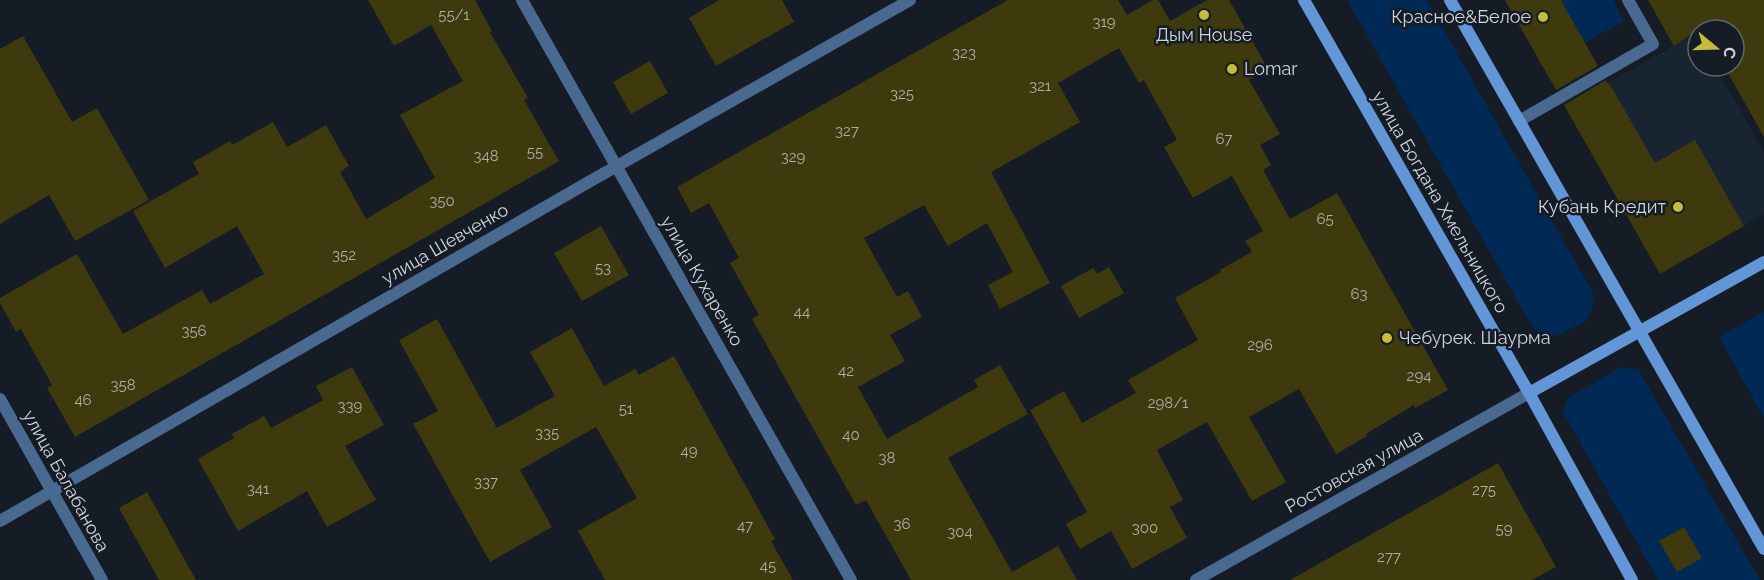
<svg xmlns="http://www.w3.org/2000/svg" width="1764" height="580" viewBox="0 0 1764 580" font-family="Raleway,sans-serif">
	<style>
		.built { fill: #192433 }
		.green { fill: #012956 }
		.building { fill: #3e3a0e }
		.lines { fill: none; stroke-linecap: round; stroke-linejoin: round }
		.lane { stroke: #4a6991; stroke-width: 12 }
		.street { stroke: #4a6991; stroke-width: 12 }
		.secondary { stroke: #6396d6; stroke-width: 12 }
		.poi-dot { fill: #c7bb3b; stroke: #151c25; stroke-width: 2 }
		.labels { text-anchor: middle; stroke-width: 5; stroke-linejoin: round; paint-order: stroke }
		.number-label { font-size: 15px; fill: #acaea8 }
		.poi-label { font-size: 18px; fill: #d0d5dc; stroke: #151c25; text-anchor: end }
		.street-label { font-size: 18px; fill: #d0d5dc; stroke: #151c25 }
	</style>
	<rect width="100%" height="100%" fill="#151c25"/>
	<!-- built -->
	<polygon class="built" points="1696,33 1698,37 1698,66 1715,66 1764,152 1764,214 1660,274 1566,107"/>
	<!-- green -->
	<g class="green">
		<polygon points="1347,0 1427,0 1594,295 1592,310 1586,321 1562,334 1547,335 1533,328"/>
		<polygon points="1561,0 1613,0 1624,21 1585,43"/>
		<polygon points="1764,312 1764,418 1719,337"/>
		<polygon points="1621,367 1638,369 1760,580 1658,580 1562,411 1568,398"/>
	</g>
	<!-- building -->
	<g class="building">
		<polygon points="368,0 475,0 492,31 490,32 528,98 524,100 559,161 75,437 47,388 52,385 21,329 16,332 0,303 0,298 77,254 123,334 202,290 210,304 264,274 237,226 165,268 133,211 199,174 193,162 230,141 232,145 273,122 287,147 326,125 349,166 340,172 366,219 435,178 400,115 463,81 431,25 394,46"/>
		<polygon points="719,0 782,0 794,22 716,66 689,18"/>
		<polygon points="1008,0 1118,0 1127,15 1153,0 1158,0 1170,21 1207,0 1229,0 1268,69 1249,80 1280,134 1260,145 1271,165 1263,170 1290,219 1337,193 1448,390 1415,408 1414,405 1366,434 1367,436 1336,454 1299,389 1249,417 1286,482 1252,501 1207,422 1157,450 1183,500 1170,507 1187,538 1132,569 1111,531 1080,549 1066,524 1087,512 1030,410 1064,391 1082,423 1136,393 1128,380 1198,340 1175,298 1221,272 1220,270 1252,252 1245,241 1263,231 1232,176 1193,198 1164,147 1177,140 1144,80 1139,83 1119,48 1058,83 1080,122 991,172 1050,283 1000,309 988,285 1013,272 987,223 948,246 924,205 864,238 897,297 908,291 922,317 890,335 905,361 858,387 887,439 978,387 974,380 1000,365 1028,414 948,458 1012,572 1058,546 1077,580 911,580 866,500 856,505 752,319 759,315 730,263 739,258 709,203 691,213 677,187"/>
		<polygon points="1505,0 1561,0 1598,66 1556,90"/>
		<polygon points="1648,0 1764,0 1764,137 1724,66 1734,66 1734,30 1698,30 1674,46"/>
		<polygon points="23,36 72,122 97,108 149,200 75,241 49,195 0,224 0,49"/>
		<polygon points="650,61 668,93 631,114 613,82"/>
		<polygon points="1606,80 1608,84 1609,83 1655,163 1695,140 1744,226 1660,274 1564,105"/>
		<polygon points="601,226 629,275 582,301 554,253"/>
		<polygon points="1109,267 1124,293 1079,318 1061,286 1093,268 1097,274"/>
		<polygon points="437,319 497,428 555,396 530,352 572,328 604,386 635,369 639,375 674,356 775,539 771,541 793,580 605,580 578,531 637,498 596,427 520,470 552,527 490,562 413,424 438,411 399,340"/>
		<polygon points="352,367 384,425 345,446 376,500 327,527 307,491 238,531 198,459 234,438 232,434 264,416 271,428 323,400 316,386"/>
		<polygon points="1498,463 1556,567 1532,580 1290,580"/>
		<polygon points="147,492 196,580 159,580 119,508"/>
		<polygon points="1684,527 1702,558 1677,572 1659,541"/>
	</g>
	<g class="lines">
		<!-- lane -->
		<polyline class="lane" points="1519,121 1653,44 1628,0"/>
		<!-- street -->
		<g class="street">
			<polyline points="522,0 851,580"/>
			<polyline points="0,399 102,580"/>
			<polyline points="0,521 587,183 910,0"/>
			<polyline points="1196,580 1529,393"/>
		</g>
		<!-- secondary -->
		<g class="secondary">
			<polyline points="1304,0 1529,393 1632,580"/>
			<polyline points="1450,0 1764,549"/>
			<polyline points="1529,393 1764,262"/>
		</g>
	</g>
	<!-- markers -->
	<g class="poi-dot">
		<circle cx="1204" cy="15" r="6"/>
		<circle cx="1543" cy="17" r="6"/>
		<circle cx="1232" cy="69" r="6"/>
		<circle cx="1678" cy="207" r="6"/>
		<circle cx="1387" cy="338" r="6"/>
	</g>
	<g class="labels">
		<!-- number labels -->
		<g class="number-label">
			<text x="454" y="20">55/1</text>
			<text x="1104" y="27">319</text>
			<text x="964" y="58">323</text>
			<text x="1040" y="91">321</text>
			<text x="902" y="99">325</text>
			<text x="847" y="136">327</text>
			<text x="1224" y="144">67</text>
			<text x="535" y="157">55</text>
			<text x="486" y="161">348</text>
			<text x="793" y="162">329</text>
			<text x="442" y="206">350</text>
			<text x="1325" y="224">65</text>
			<text x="344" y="260">352</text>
			<text x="603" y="273">53</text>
			<text x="1359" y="299">63</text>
			<text x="802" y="317">44</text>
			<text x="194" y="336">356</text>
			<text x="1260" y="350">296</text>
			<text x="846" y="376">42</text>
			<text x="1419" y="381">294</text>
			<text x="123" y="390">358</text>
			<text x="83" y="405">46</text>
			<text x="1168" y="408">298/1</text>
			<text x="350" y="411">339</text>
			<text x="626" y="414">51</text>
			<text x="547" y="438">335</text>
			<text x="851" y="440">40</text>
			<text x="689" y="456">49</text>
			<text x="887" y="463">38</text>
			<text x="486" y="487">337</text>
			<text x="258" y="494">341</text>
			<text x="1484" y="495">275</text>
			<text x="902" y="529">36</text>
			<text x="745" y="531">47</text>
			<text x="1145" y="533">300</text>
			<text x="1504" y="534">59</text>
			<text x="960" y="537">304</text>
			<text x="1389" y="562">277</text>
			<text x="768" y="571">45</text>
		</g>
		<!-- poi labels -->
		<g class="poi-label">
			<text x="1531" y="23">Красное&amp;Белое</text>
			<text x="1204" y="41" text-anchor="middle">Дым House</text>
			<text x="1244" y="75" text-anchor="start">Lomar</text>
			<text x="1666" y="213">Кубань Кредит</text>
			<text x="1399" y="344" text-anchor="start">Чебурек. Шаурма</text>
		</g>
		<!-- street labels -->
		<g class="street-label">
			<text transform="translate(1440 202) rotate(60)" y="6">улица Богдана Хмельницкого</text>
			<text transform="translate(445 244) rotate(-30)" y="6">улица Шевченко</text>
			<text transform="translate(702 281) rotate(60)" y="6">улица Кухаренко</text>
			<text transform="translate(1354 471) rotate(-29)" y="6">Ростовская улица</text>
			<text transform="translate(66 481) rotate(61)" y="6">улица Балабанова</text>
		</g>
	</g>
	<!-- north arrow -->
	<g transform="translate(1716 48) rotate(109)"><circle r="28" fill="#151c25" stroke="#60666e" stroke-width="1.5"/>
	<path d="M0-4.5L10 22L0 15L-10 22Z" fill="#c7bb3b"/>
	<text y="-9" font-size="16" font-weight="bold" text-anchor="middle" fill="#d0d5dc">С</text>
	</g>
</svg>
